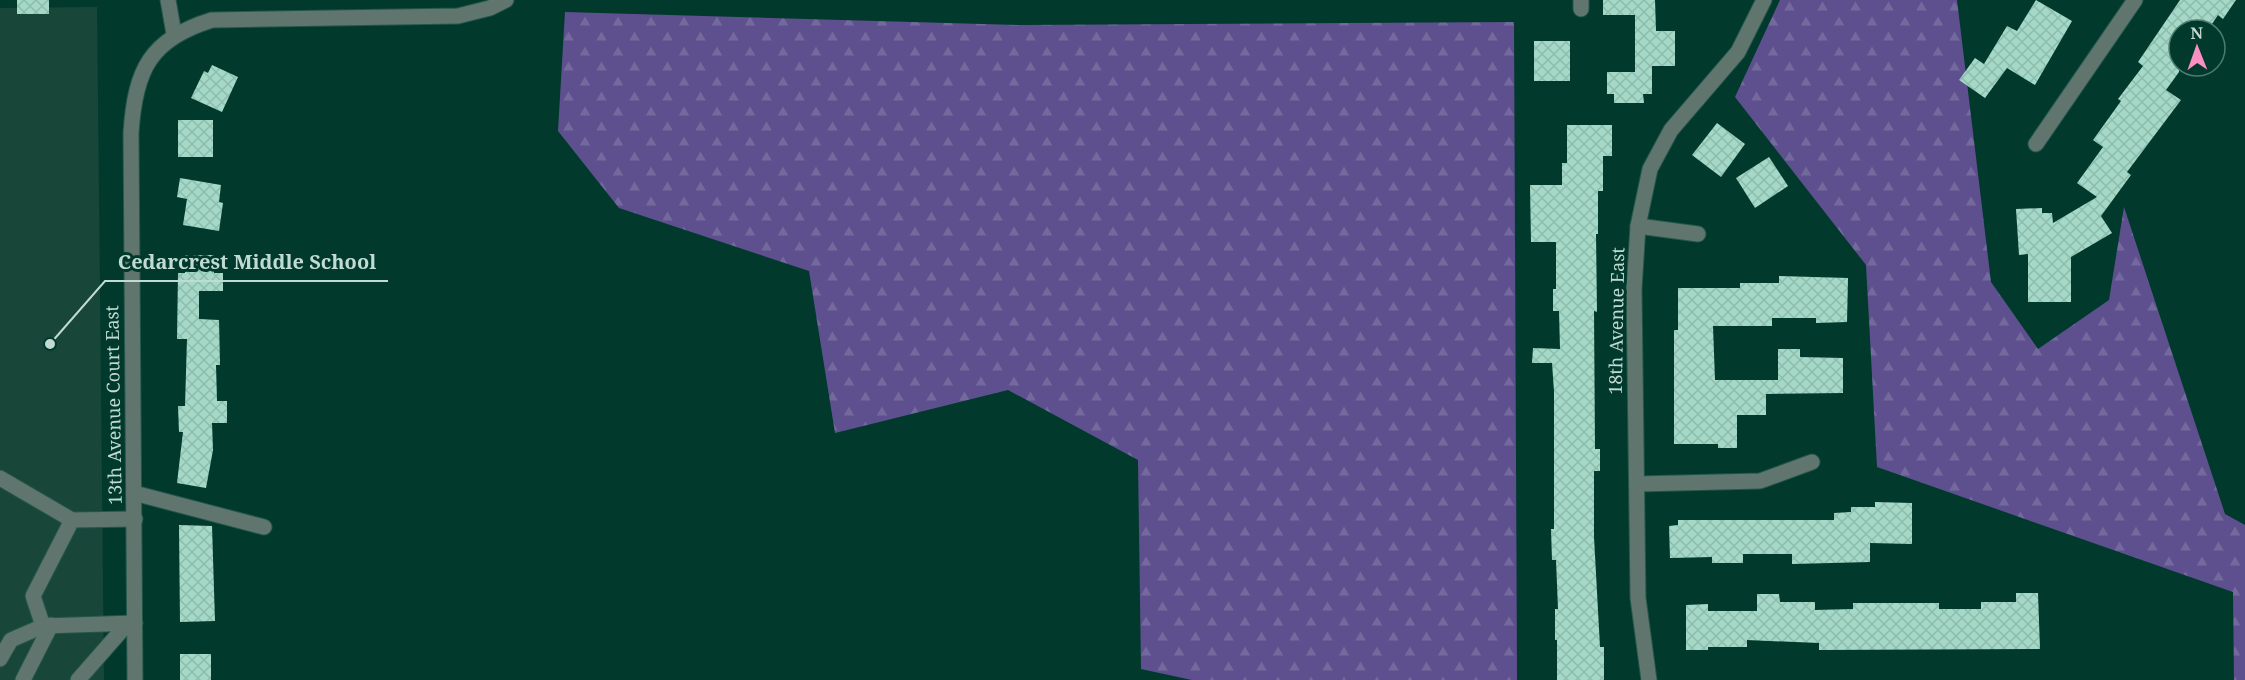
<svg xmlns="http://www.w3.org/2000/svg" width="2245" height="680" viewBox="0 0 2245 680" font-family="'Noto Serif',serif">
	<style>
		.built { fill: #18473a }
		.forest { fill: url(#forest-firs) }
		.building { fill: url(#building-cross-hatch) }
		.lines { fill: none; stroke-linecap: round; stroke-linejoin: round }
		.minor-casing { stroke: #24574b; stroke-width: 17 }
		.minor { stroke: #60756e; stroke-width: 15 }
		.labels { text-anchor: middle; stroke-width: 6; stroke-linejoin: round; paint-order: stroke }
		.street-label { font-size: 18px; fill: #c2dbd2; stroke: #013a2d }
		.leader { fill: none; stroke: #c2dbd2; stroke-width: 2 }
		.callout-dot { fill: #c2dbd2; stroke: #013a2d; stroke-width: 2 }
		.callout-label { font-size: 20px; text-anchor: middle; font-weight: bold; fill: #c2dbd2; stroke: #013a2d; stroke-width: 6; stroke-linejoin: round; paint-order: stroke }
	</style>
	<defs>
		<pattern id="forest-firs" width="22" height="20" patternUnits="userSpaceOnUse" patternTransform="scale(1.5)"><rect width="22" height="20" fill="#5e508e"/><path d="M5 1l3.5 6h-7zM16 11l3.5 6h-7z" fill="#73699d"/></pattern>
		<pattern id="building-cross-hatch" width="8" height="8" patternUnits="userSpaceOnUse" patternTransform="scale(1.5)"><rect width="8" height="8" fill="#a4d9c7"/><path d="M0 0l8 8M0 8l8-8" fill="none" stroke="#8fbbac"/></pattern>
	</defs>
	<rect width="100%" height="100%" fill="#013a2d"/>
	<!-- built -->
	<polygon class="built" points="97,7 104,680 0,680 0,8"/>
	<!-- forest -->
	<g class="forest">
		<polygon points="1780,0 1957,0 1991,282 2038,349 2109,300 2124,207 2225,514 2245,525 2245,680 2234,680 2233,592 1877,467 1866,265 1735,97"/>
		<polygon points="565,12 1020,25 1514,22 1517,680 1192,680 1141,669 1138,460 1008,390 835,433 809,271 619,208 558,131"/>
	</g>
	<!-- building -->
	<g class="building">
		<rect x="17" y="0" width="32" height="14"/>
		<polygon points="1603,0 1655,0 1656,31 1675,31 1675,66 1652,66 1652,94 1643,94 1644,103 1614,103 1614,94 1607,94 1607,72 1635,72 1635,15 1603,15"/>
		<polygon points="2036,0 2072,21 2035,85 2007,68 1985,98 1959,80 1975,58 1984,64 2007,26 2017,31"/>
		<polygon points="2180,0 2236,0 2223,19 2218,15 2208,30 2179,30 2179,72 2166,90 2181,100 2127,172 2131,175 2101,216 2112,233 2071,257 2071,302 2028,302 2028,254 2019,255 2016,209 2042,208 2042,213 2052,213 2053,223 2097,197 2077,183 2103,147 2093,140 2121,101 2118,99 2143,66 2138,62"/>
		<rect x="1534" y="41" width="36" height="40"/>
		<polygon points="212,65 238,77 222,112 191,98 204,71 208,73"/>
		<rect x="178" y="120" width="35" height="37"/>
		<polygon points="1717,123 1745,144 1721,177 1692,155"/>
		<polygon points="1567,125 1612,125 1612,156 1603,156 1603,191 1598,191 1598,234 1596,234 1597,312 1594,311 1595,449 1600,449 1600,471 1594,471 1594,537 1600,647 1604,647 1604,680 1557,680 1557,640 1555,640 1555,609 1558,609 1556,560 1552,560 1551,529 1554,529 1554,391 1552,363 1532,363 1533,348 1560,349 1559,311 1553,311 1553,289 1556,289 1556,242 1531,242 1530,185 1562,185 1562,163 1567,163"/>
		<polygon points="1769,157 1788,186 1755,208 1736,178"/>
		<polygon points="180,178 221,185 219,202 223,203 219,231 183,225 187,199 177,197"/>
		<polygon points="185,255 214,255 214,273 223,273 223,291 199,291 199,319 219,320 220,365 216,365 217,401 227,401 227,423 212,423 213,450 206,488 177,483 183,432 179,432 178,406 185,406 187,339 177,339 178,273 185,273"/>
		<polygon points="1779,276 1848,278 1847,322 1816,323 1816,318 1772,318 1772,326 1713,326 1715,380 1778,380 1778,349 1800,349 1800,357 1843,358 1843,393 1766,394 1766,415 1737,415 1737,448 1718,448 1718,444 1674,444 1674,330 1678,330 1678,288 1740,288 1740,283 1779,283"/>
		<polygon points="1875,502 1912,503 1912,544 1870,543 1870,562 1792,564 1792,554 1743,554 1743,563 1712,563 1712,557 1670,558 1669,526 1678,525 1678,520 1834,520 1834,513 1851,512 1851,507 1875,507"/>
		<polygon points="179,525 212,526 215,621 180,622"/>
		<polygon points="2016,593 2038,593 2040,649 1819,650 1819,643 1747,640 1747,647 1708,647 1708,650 1686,650 1686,605 1708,604 1708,611 1757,611 1757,594 1779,594 1780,602 1815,602 1815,610 1853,609 1853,603 1939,603 1939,609 1981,609 1981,602 2016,602"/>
		<rect x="180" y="654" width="31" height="26"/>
	</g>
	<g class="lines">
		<!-- minor casing -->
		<g class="minor-casing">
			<g id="minor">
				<polyline points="168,0 174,34"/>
				<polyline points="1581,0 1581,9"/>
				<polyline points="2036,144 2135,0"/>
				<polyline points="1638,226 1698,234"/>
				<polyline points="0,478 72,520"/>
				<polyline points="1637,484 1760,481 1812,462"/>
				<polyline points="134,493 264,527"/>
				<polyline points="43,626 33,596 72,520 135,519"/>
				<polyline points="0,659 11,640 43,626 135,623"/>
				<polyline points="23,680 51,625"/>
				<polyline points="78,680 128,623"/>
				<path d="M135,680L131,133C135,70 150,39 212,20L458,16L490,8L506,0"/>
				<polyline points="1649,680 1638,598 1634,289 1638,226 1650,169 1671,130 1738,52 1764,0"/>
			</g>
		</g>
		<!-- minor -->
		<use href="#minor" class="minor"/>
	</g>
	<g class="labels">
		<!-- street labels -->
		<g class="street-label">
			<text transform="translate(1617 321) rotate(-89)" y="6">18th Avenue East</text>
			<text transform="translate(114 405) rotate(-91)" y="6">13th Avenue Court East</text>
		</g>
	</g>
	<!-- callouts -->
	<path class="leader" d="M50 344L105 281H388"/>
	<circle class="callout-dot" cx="50" cy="344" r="6"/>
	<g class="callout-label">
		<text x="247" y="269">Cedarcrest Middle School</text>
	</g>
	<!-- north arrow -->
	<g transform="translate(2197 48) rotate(359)"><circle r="28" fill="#013a2d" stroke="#4e7a6f" stroke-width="1.5"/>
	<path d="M0-4.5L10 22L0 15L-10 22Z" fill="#fc8fc1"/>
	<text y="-9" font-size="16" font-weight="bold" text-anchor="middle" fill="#c2dbd2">N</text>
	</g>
</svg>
